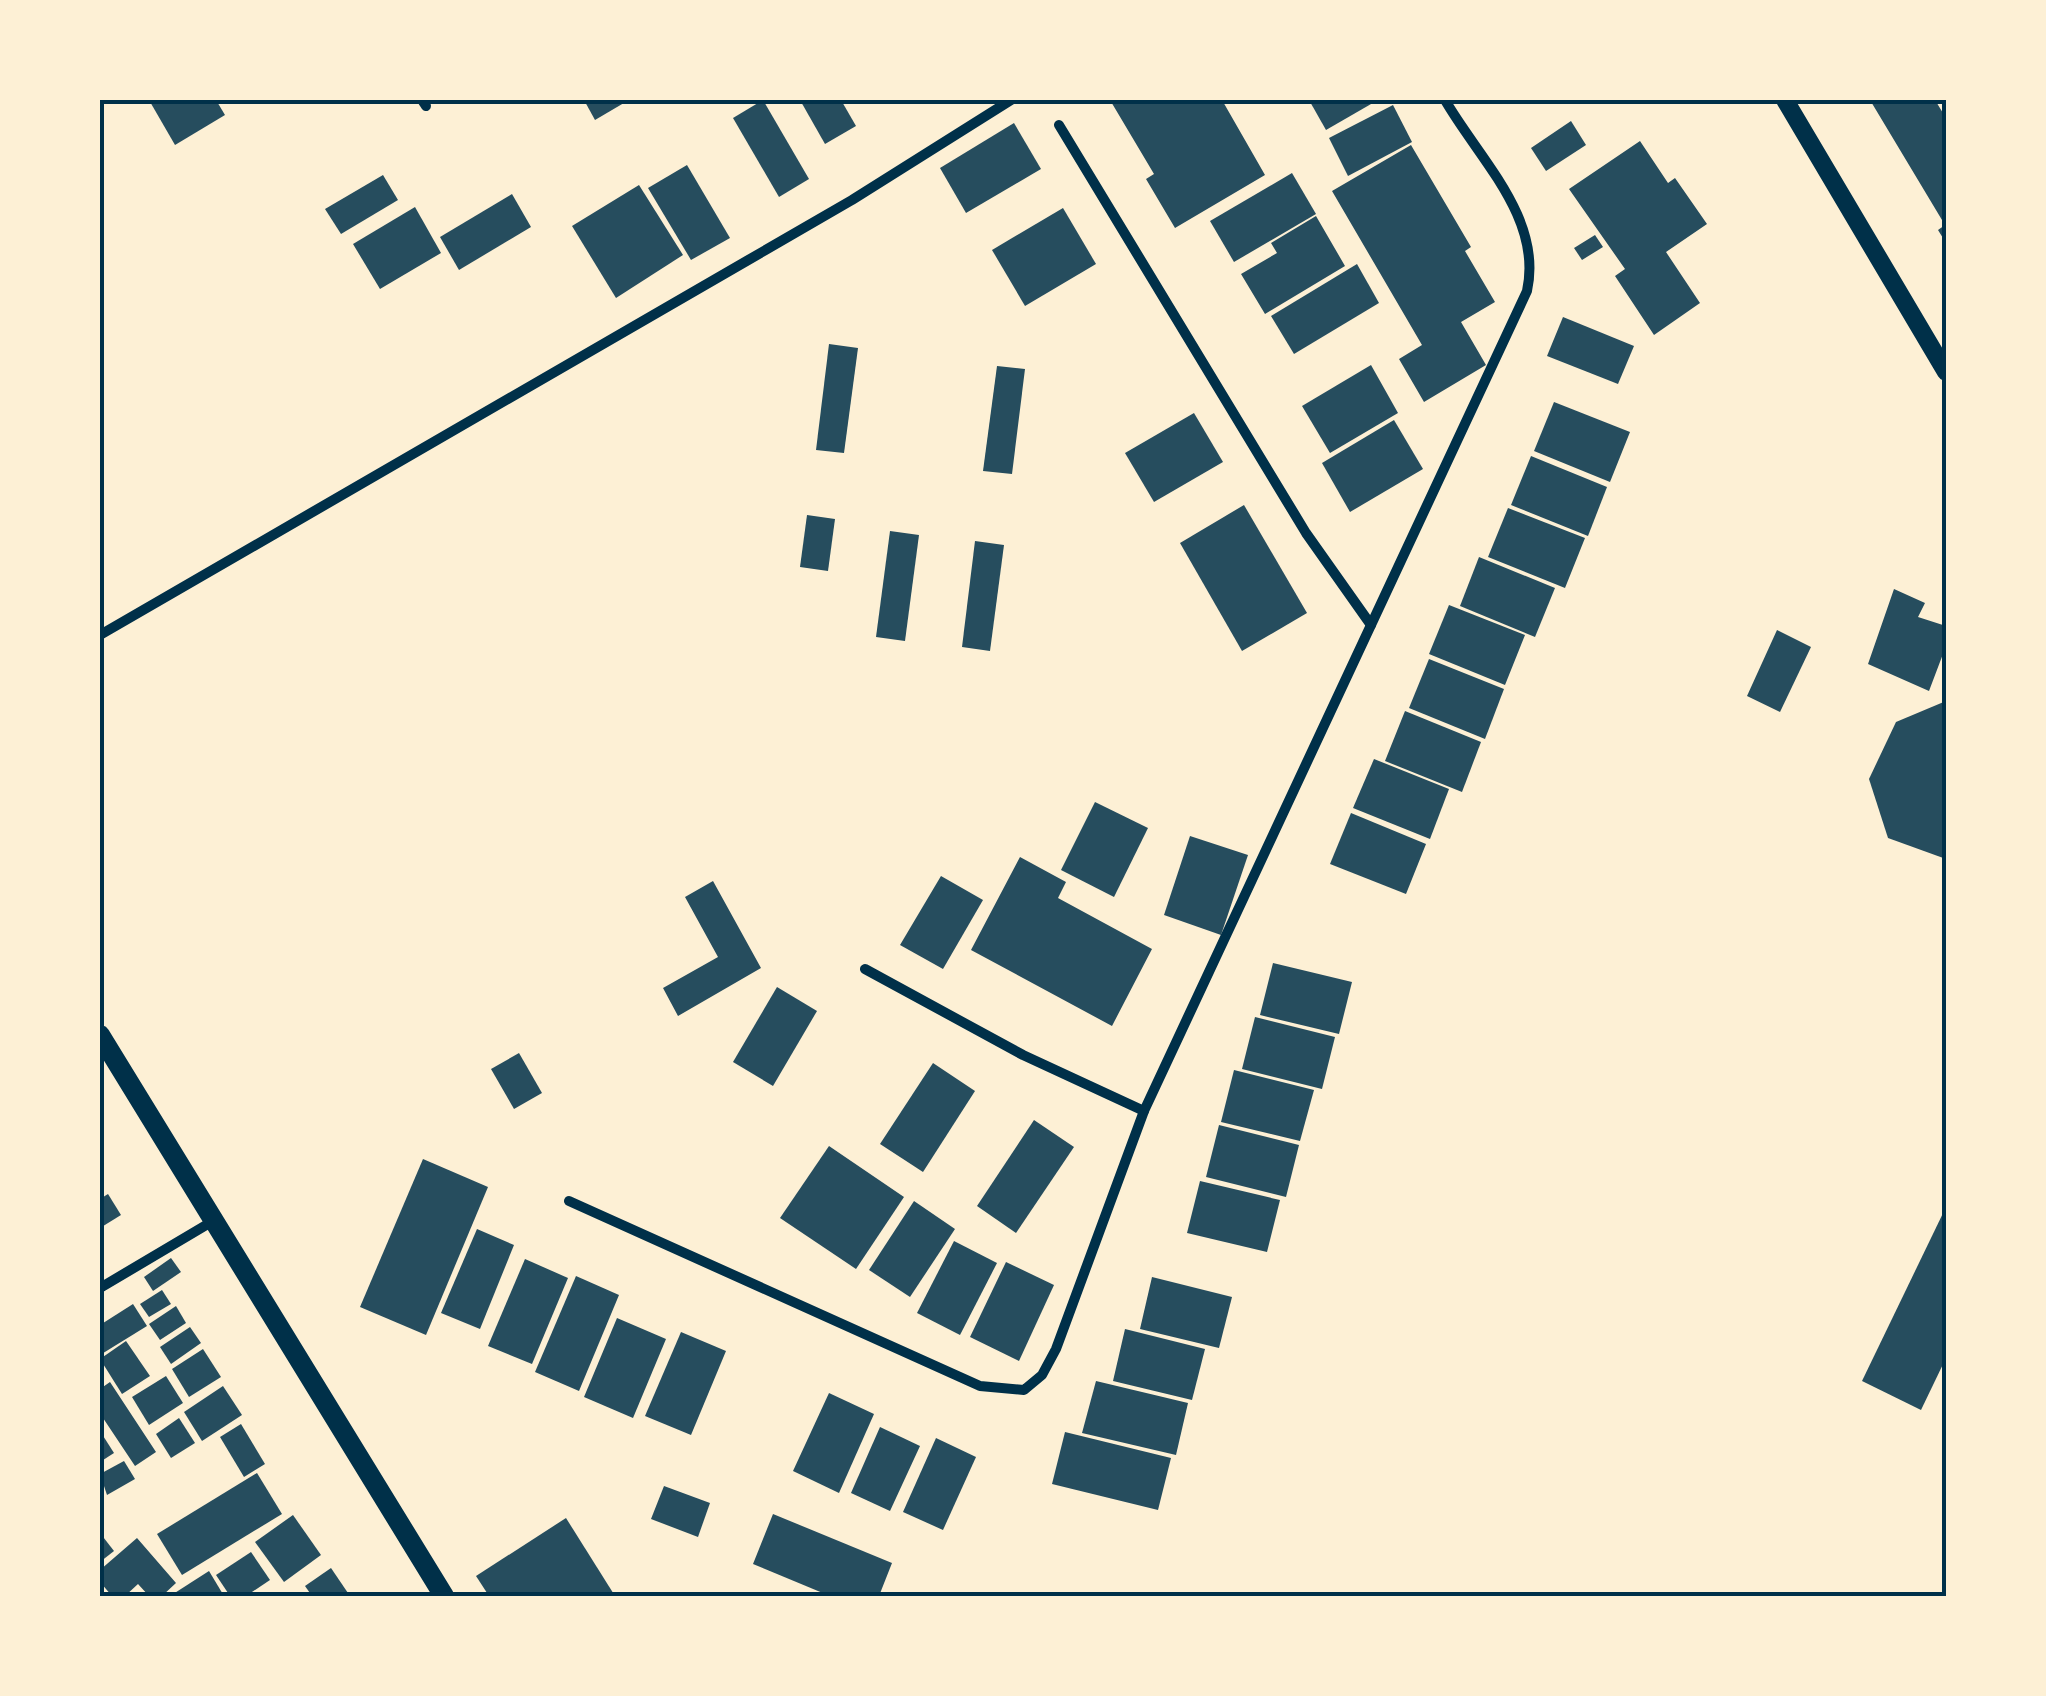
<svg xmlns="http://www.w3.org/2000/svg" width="2046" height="1696" viewBox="0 0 2046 1696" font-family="'Asap Condensed',sans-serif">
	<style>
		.building { fill: #264d5e }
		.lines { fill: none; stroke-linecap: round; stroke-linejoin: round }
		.minor { stroke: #003049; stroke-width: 10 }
		.tertiary { stroke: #003049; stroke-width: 18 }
		.secondary { stroke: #003049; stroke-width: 20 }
		.neatline { fill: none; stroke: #003049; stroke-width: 4 }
	</style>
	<rect width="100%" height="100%" fill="#fdf0d5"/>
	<!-- building -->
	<g class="building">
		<polygon points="149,100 216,100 225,115 175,145"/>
		<polygon points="584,100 629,100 595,120"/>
		<polygon points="763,100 809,179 779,197 733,118"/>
		<polygon points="800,100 841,100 856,126 825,144"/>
		<polygon points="1110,100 1222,100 1265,175 1175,228 1146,179 1154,174"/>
		<polygon points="1309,100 1378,100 1326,130"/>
		<polygon points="1870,100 1935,100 1946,118 1946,243 1938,230 1945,225"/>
		<polygon points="1393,105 1412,142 1348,176 1329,138"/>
		<polygon points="1571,121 1586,145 1546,171 1531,148"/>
		<polygon points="1014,123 1041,169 966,213 940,168"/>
		<polygon points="1640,141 1668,183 1675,178 1707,224 1666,252 1700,303 1654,335 1615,276 1625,269 1569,189"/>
		<polygon points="1411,145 1471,247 1465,251 1495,302 1461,322 1486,365 1424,402 1399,359 1422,345 1332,191"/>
		<polygon points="687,165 730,238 691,260 648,188"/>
		<polygon points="1292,173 1316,214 1234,262 1210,221"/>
		<polygon points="383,175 398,200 341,234 325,209"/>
		<polygon points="639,185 683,255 616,298 572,226"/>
		<polygon points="512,194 531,227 459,270 440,237"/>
		<polygon points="415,207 441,253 380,289 353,244"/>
		<polygon points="1063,208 1096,264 1025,306 992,250"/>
		<polygon points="1316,216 1345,266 1265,314 1241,274 1277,253 1271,243"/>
		<polygon points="1595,235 1603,247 1582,260 1574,248"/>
		<polygon points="1357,264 1379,303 1294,354 1271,316"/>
		<polygon points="1563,317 1634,346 1618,384 1547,356"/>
		<polygon points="829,344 858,348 844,453 816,450"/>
		<polygon points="1371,365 1398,413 1330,453 1302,406"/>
		<polygon points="997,366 1025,369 1012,474 983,471"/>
		<polygon points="1554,402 1630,432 1610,482 1534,451"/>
		<polygon points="1194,413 1223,462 1154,502 1125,453"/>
		<polygon points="1394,420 1423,469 1350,512 1322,463"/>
		<polygon points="1531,456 1607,487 1588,536 1511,505"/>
		<polygon points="1244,505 1307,613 1242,651 1180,543"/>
		<polygon points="1508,508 1585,538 1565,588 1488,557"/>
		<polygon points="807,515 835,519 828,571 800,567"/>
		<polygon points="890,531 919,535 905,641 876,637"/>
		<polygon points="975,541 1004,545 990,651 962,647"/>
		<polygon points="1479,557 1555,588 1535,637 1460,606"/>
		<polygon points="1894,589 1925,603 1918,617 1946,626 1946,646 1929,691 1868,664"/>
		<polygon points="1449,605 1525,635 1505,685 1429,654"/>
		<polygon points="1777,630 1811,647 1780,712 1747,696"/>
		<polygon points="1429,659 1504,689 1485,739 1409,708"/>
		<polygon points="1946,701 1946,859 1888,838 1869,779 1896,722"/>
		<polygon points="1405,711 1481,742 1462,792 1385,761"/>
		<polygon points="1374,759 1449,789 1430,839 1353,808"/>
		<polygon points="1095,802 1148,828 1114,897 1061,870"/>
		<polygon points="1351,813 1426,844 1406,894 1330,864"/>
		<polygon points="1190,836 1248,855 1221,935 1164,915"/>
		<polygon points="1020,857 1066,882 1058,898 1152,949 1112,1026 971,950"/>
		<polygon points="941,876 983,900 943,969 900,945"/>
		<polygon points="713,881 761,968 678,1016 663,988 718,957 685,897"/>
		<polygon points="1273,963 1352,982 1339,1034 1260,1015"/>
		<polygon points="777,987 817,1011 773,1086 733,1062"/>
		<polygon points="1255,1017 1335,1037 1322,1089 1242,1069"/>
		<polygon points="519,1053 542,1093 514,1109 491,1069"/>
		<polygon points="933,1063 975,1091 923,1172 880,1144"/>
		<polygon points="1234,1070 1314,1090 1300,1141 1221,1122"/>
		<polygon points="1034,1120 1074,1147 1016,1233 977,1206"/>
		<polygon points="1219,1125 1299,1145 1286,1197 1206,1177"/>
		<polygon points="829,1146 904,1197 856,1269 780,1218"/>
		<polygon points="423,1159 488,1187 426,1335 360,1307"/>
		<polygon points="1200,1181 1280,1200 1267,1252 1187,1233"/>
		<polygon points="108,1194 121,1215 100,1228 100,1199"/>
		<polygon points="914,1201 955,1229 910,1297 869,1270"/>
		<polygon points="1946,1207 1946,1358 1921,1410 1862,1381"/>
		<polygon points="477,1229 514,1245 480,1329 441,1313"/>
		<polygon points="954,1241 997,1263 960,1335 917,1313"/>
		<polygon points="171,1258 181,1272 153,1291 144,1277"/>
		<polygon points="525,1259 568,1278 532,1364 488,1346"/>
		<polygon points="1006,1262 1054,1285 1019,1361 970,1337"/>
		<polygon points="576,1276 619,1295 579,1391 535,1372"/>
		<polygon points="1152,1277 1232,1297 1219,1348 1140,1329"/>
		<polygon points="162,1290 171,1304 149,1317 140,1304"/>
		<polygon points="133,1304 147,1326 100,1355 100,1325"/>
		<polygon points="176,1306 186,1323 160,1340 149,1324"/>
		<polygon points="617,1318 666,1339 633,1418 584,1397"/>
		<polygon points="190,1327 201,1343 171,1364 160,1347"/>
		<polygon points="1125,1329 1205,1349 1192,1400 1113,1381"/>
		<polygon points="681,1332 726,1351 691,1435 645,1416"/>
		<polygon points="126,1341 150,1376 122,1394 100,1359"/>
		<polygon points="203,1349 221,1377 189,1397 172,1369"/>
		<polygon points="166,1376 183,1403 149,1425 132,1397"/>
		<polygon points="1096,1381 1188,1403 1176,1455 1082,1433"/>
		<polygon points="110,1382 156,1452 135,1466 103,1418 100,1421 100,1389"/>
		<polygon points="223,1386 242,1415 202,1441 184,1412"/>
		<polygon points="829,1393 874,1414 839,1493 793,1471"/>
		<polygon points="179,1418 195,1443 171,1458 156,1434"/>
		<polygon points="241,1424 265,1464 244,1477 220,1437"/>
		<polygon points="880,1427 920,1446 890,1511 851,1493"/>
		<polygon points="100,1431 114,1453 100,1462"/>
		<polygon points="1065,1432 1171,1458 1158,1510 1052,1484"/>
		<polygon points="936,1438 976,1457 943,1530 903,1512"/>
		<polygon points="124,1461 135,1479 107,1495 100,1474"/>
		<polygon points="257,1473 282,1514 182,1575 157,1534"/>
		<polygon points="664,1486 710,1503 698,1537 651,1519"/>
		<polygon points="773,1514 892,1563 879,1596 830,1596 753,1564"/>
		<polygon points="293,1515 321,1555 284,1582 255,1542"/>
		<polygon points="566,1518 615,1596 489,1596 476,1576"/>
		<polygon points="100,1533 114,1551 100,1562"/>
		<polygon points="137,1538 176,1583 162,1596 149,1596 138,1584 125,1596 112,1596 100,1582 100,1570"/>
		<polygon points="251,1552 270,1580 246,1596 230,1596 216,1575"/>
		<polygon points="331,1568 350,1596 312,1596 305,1586"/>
		<polygon points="209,1571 224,1596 170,1596"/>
	</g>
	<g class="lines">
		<!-- minor -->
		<g class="minor">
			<polyline points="422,100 426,106"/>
			<polyline points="1059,125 1306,533 1371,625"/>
			<polyline points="100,635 852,200 1011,100"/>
			<polyline points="865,969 1023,1055 1144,1111"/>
			<path d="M569,1201L980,1386L1024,1390L1042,1375L1056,1349L1144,1111L1527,291C1543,218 1479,159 1445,100"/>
			<polyline points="100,1288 213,1221"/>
		</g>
		<!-- tertiary -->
		<polyline class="tertiary" points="1785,100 1946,372"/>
		<!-- secondary -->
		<polyline class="secondary" points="100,1035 444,1596"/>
	</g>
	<!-- border -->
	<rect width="2046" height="1696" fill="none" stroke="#fdf0d5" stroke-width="205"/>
	<rect x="102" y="102" width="1842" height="1492" class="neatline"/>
</svg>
